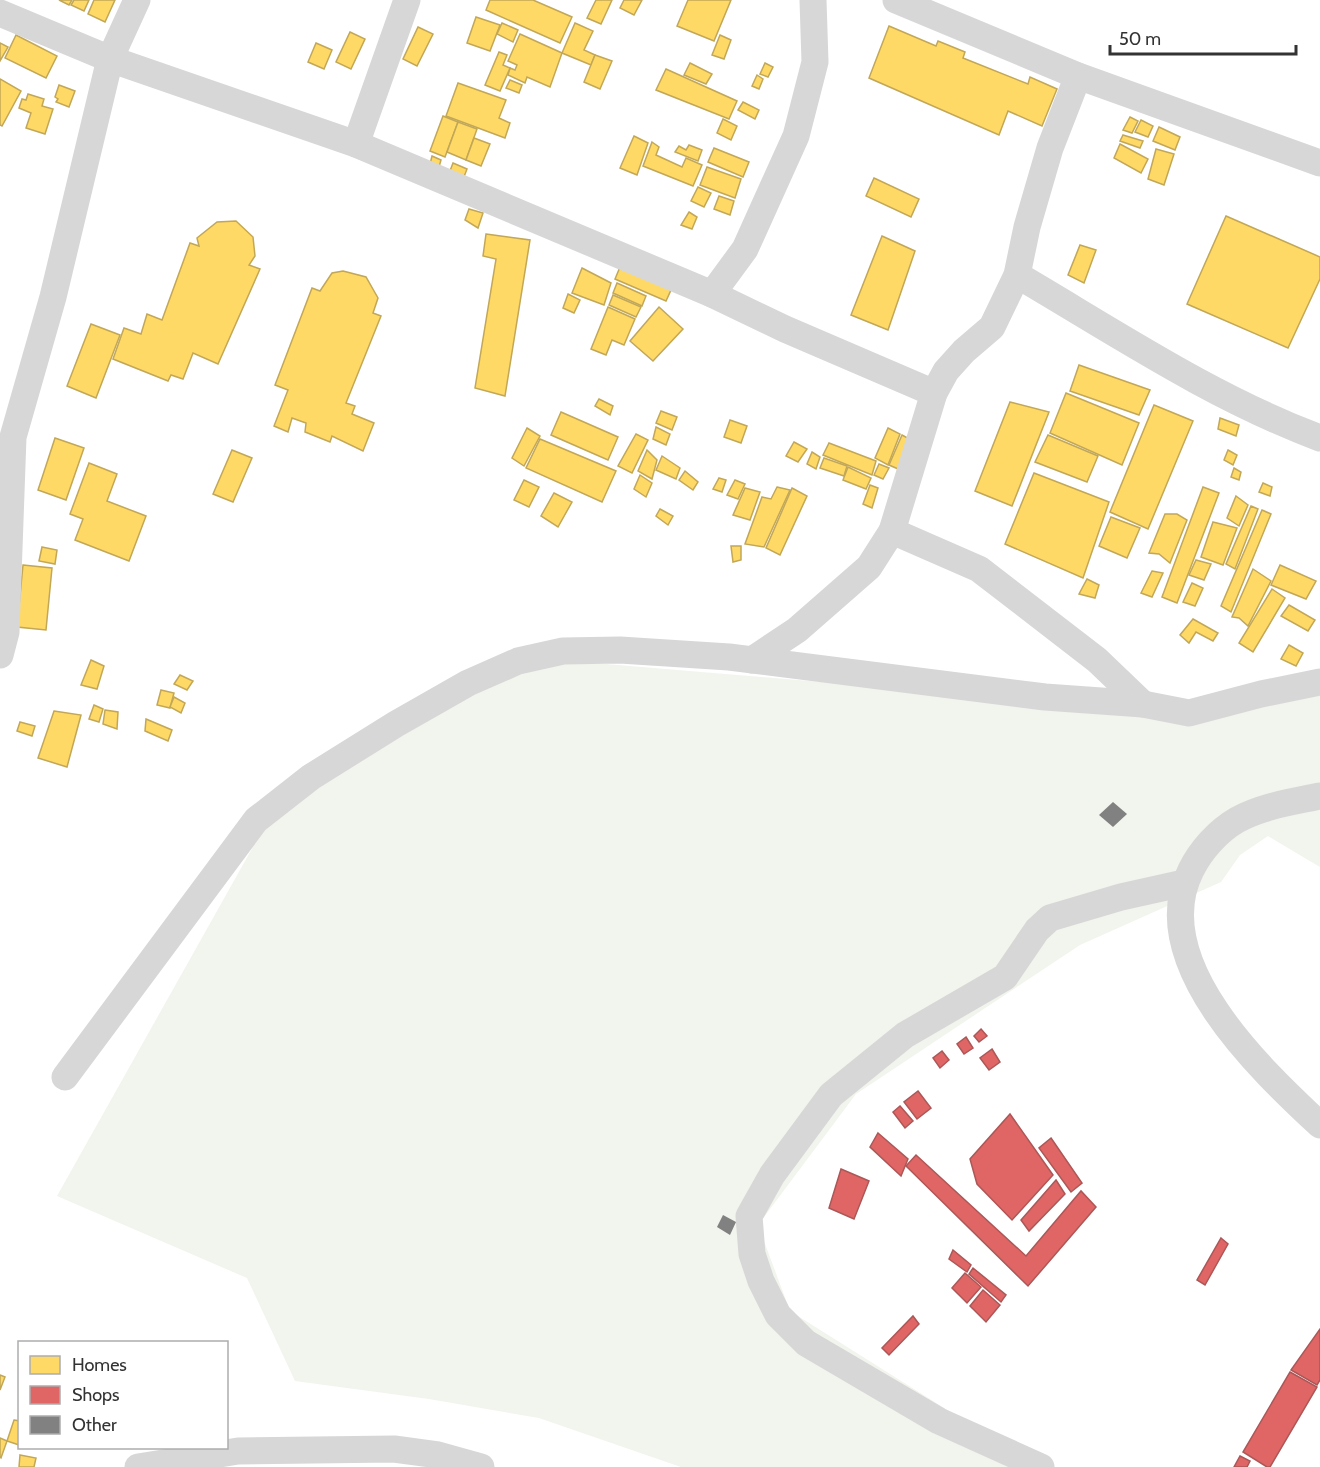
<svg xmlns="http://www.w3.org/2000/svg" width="1320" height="1467" viewBox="0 0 1320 1467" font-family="Cabin,sans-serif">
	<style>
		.green { fill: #f1f5ed }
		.homes { fill: #ffd966; stroke: #c2a757; stroke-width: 1.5 }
		.shops { fill: #e06666; stroke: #ac5757; stroke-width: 1.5 }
		.building { fill: #818181 }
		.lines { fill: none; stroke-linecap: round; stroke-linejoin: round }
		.minor { stroke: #d7d7d7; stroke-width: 27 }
	</style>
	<rect width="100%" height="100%" fill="#fff"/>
	<!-- green -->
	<polygon class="green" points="534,658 1204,714 1320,690 1320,867 1268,836 1240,855 1221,882 1080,945 856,1094 758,1225 790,1311 1038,1467 681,1467 539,1418 429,1399 295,1381 247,1278 57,1196 272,813"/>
	<!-- homes -->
	<g class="homes">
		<polygon points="59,0 72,0 69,5"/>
		<polygon points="74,0 89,0 84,11 71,5"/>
		<polygon points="94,0 115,0 105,22 88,14"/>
		<polygon points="490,0 533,0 572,17 560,43 486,10"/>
		<polygon points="596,0 612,0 601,24 587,18"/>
		<polygon points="624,0 642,0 634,15 620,8"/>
		<polygon points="688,0 731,0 714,41 677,26"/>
		<polygon points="476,17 500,25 490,51 467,43"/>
		<polygon points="502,23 518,30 513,42 497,34"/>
		<polygon points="575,23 593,31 584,50 595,55 591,65 562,53"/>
		<polygon points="889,26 936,46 938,41 965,52 963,58 1028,84 1030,77 1057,89 1042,126 1008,111 999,135 869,78"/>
		<polygon points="418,27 433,34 417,66 403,59"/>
		<polygon points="350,32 365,39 351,69 336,62"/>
		<polygon points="520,34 562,53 550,87 527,77 525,83 508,75 510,68 515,70 517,65 508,61"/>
		<polygon points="16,35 57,56 46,78 5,58"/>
		<polygon points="720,35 731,40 724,59 712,55"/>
		<polygon points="0,43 8,47 0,61"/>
		<polygon points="316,43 332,50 324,69 308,62"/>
		<polygon points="499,52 507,55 503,65 510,68 500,91 485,85"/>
		<polygon points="595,55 612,61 600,89 584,82"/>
		<polygon points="690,63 712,74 706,84 684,75"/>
		<polygon points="765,63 773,67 768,77 760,74"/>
		<polygon points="666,69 737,101 729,119 656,90"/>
		<polygon points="757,75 763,79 759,89 752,86"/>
		<polygon points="0,79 21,91 2,126 0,125"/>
		<polygon points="510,80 522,85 519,93 506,88"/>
		<polygon points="458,83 506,100 499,118 510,123 505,138 446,116"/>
		<polygon points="59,85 75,91 69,107 56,102 58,99 55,97"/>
		<polygon points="28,94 44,99 42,106 53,109 45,134 26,128 31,113 19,108 22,99 26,100"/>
		<polygon points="743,102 759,110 755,119 738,110"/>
		<polygon points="443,116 458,122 445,157 430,151"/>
		<polygon points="1130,117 1138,121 1132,133 1123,130"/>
		<polygon points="723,119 737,126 731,140 717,133"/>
		<polygon points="1141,120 1153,126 1148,137 1135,132"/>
		<polygon points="458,122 477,129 466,160 447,152"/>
		<polygon points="1159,127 1180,137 1175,150 1153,141"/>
		<polygon points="1123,135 1143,141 1140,148 1120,141"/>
		<polygon points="634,136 648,143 637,175 620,168"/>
		<polygon points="474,138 490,144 481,166 466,160"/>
		<polygon points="652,142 659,147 656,155 682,167 686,158 702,165 693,186 643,166"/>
		<polygon points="1120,144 1148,159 1141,173 1114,158"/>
		<polygon points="689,145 702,150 698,161 675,152 679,146 686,150"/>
		<polygon points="714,148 749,162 743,177 708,162"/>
		<polygon points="1156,149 1174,154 1164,185 1148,179"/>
		<polygon points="432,156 441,160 439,167 430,164"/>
		<polygon points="453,163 467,169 462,182 448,176"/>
		<polygon points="707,167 741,179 735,198 700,185"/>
		<polygon points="874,178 919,199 911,217 866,196"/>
		<polygon points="698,187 711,193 704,207 691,201"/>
		<polygon points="719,196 734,201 730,215 714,209"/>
		<polygon points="469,209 483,213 478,228 465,220"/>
		<polygon points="689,212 697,217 692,229 681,225"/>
		<polygon points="1226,216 1320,257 1320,279 1288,348 1187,304"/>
		<polygon points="236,221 253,237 255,256 249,265 260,269 218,364 193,353 183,379 171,375 168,381 113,359 124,328 141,334 147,314 162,320 190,243 199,246 197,238 217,222"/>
		<polygon points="486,234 530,240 505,396 475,388 496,259 483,256"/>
		<polygon points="882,236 915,251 888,330 851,315"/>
		<polygon points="1080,245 1096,250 1084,283 1068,275"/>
		<polygon points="620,267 671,290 666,301 615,279"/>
		<polygon points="582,268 611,283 604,305 572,293"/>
		<polygon points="343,271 366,277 378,298 373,313 381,316 346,403 355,406 352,414 374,423 363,451 332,436 330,442 305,432 306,423 292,418 288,432 274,426 288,390 275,385 312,288 320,291 332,273"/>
		<polygon points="617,283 646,296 642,306 613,293"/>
		<polygon points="568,294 580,300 574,313 563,308"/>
		<polygon points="613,295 641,307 636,317 609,305"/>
		<polygon points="608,307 635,319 624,345 612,340 606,355 591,349"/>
		<polygon points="659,307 683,329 653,361 630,341"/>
		<polygon points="91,324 120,335 96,398 67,386"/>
		<polygon points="1079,365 1150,390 1139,415 1070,391"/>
		<polygon points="1066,393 1139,423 1122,465 1050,433"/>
		<polygon points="599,399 613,406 610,415 595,406"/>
		<polygon points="1010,402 1049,412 1012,506 975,491"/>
		<polygon points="1154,405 1193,421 1148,529 1110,512"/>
		<polygon points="661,411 677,417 672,430 656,423"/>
		<polygon points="561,412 618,437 608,460 551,435"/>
		<polygon points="1220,418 1239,425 1236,436 1218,429"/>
		<polygon points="730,420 747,426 741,443 724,437"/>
		<polygon points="656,427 670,434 666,445 653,439"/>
		<polygon points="527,428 540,436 524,466 512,458"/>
		<polygon points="888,428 900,434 888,465 875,458"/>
		<polygon points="636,434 648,440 632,473 618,466"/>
		<polygon points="902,435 915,442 905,472 889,465"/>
		<polygon points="1048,435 1098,456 1087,482 1035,462"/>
		<polygon points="55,438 84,448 66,500 38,490"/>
		<polygon points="540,439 616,471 602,502 526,468"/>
		<polygon points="794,442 807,449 798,462 786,456"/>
		<polygon points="829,443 876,461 872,475 823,455"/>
		<polygon points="232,450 252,458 233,502 213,494"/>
		<polygon points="647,450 657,460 652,479 638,471"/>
		<polygon points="1228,450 1237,455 1233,465 1224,460"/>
		<polygon points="812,452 820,457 816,469 807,464"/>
		<polygon points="662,456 680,468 676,479 656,470"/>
		<polygon points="824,458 847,466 844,476 820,468"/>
		<polygon points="89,463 117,474 107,501 146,516 129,561 75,540 83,519 70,514"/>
		<polygon points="879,464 889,468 883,479 874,475"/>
		<polygon points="848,467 871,478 866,489 843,480"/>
		<polygon points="1234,468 1241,472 1239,480 1231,477"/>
		<polygon points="685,471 698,482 693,490 679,480"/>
		<polygon points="1034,473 1109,502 1083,578 1005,544"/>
		<polygon points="640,475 652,483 646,497 634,489"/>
		<polygon points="719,478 726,480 722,492 713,489"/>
		<polygon points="524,480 539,487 529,507 514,500"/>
		<polygon points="735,480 745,484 738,499 727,495"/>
		<polygon points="1263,483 1272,487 1270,496 1259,492"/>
		<polygon points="870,485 878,488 872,508 863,504"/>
		<polygon points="777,487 790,490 764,547 745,544 762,497 771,499"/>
		<polygon points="1203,487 1219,493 1177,603 1162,597"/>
		<polygon points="745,488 760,492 750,520 733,515"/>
		<polygon points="792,488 807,496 780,555 766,548"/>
		<polygon points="554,493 572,502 558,527 541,516"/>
		<polygon points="1236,496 1248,505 1239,526 1227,518"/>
		<polygon points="1251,506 1258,509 1235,569 1226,564"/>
		<polygon points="660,509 673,516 668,525 656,516"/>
		<polygon points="1262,510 1271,514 1231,612 1221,606"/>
		<polygon points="1165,514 1177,514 1187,520 1170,563 1159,554 1149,553"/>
		<polygon points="1111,517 1140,528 1127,558 1099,546"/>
		<polygon points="1213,522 1237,528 1223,565 1201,557"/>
		<polygon points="731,546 741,546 741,560 733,562"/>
		<polygon points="42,547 57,550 55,564 39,561"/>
		<polygon points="1196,560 1211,564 1204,580 1189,575"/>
		<polygon points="23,565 52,568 46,630 17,627"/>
		<polygon points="1280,565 1316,581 1306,599 1271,585"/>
		<polygon points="1253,569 1271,581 1248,626 1239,618 1232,617"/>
		<polygon points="1152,571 1163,573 1152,597 1141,593"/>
		<polygon points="1087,579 1099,585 1095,598 1079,594"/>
		<polygon points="1192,583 1203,588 1195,606 1183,602"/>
		<polygon points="1272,589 1285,598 1253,652 1239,643"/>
		<polygon points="1289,605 1315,620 1308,631 1281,616"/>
		<polygon points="1193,619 1218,633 1213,641 1196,632 1189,643 1180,635"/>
		<polygon points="1289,645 1303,653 1296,666 1281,659"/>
		<polygon points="91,660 104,666 97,689 81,685"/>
		<polygon points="180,675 193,681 187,690 174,684"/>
		<polygon points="161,690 174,693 170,708 157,705"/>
		<polygon points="174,697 185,703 181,713 170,707"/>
		<polygon points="94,705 103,709 99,722 89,719"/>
		<polygon points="105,710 118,712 117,729 103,724"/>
		<polygon points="54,711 81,715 67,767 38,758"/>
		<polygon points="146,719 172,730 168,741 145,731"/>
		<polygon points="20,722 35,726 32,736 17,731"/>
		<polygon points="0,1375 5,1377 0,1390"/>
		<polygon points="14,1420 20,1421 19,1445 7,1441"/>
		<polygon points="0,1438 7,1441 1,1458 0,1457"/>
		<polygon points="20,1455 36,1458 34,1467 19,1467"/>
	</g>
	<!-- shops -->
	<g class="shops">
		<polygon points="981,1029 987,1036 979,1042 974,1036"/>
		<polygon points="966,1037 973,1048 964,1054 957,1044"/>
		<polygon points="992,1049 1000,1062 989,1070 980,1058"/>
		<polygon points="942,1051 949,1060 940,1068 933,1058"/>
		<polygon points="918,1091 931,1108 917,1119 904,1102"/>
		<polygon points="900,1106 913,1121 905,1128 893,1112"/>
		<polygon points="1010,1114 1053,1175 1012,1220 977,1184 970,1159"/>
		<polygon points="878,1133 908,1159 901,1176 870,1147"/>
		<polygon points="1051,1138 1082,1183 1071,1192 1039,1148"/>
		<polygon points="916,1155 1026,1256 1081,1191 1096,1207 1028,1286 906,1166"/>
		<polygon points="841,1169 869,1181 854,1219 829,1208"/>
		<polygon points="1056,1180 1065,1194 1029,1231 1021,1220"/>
		<polygon points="1221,1238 1228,1244 1205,1285 1197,1280"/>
		<polygon points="953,1250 971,1265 967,1272 949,1259"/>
		<polygon points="973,1268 1006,1295 1001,1302 969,1274"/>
		<polygon points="965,1273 981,1287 967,1303 952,1288"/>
		<polygon points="983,1290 1000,1305 986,1322 970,1306"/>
		<polygon points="913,1316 919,1324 889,1355 882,1348"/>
		<polygon points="1320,1329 1320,1380 1317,1385 1291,1370"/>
		<polygon points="1290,1372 1317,1387 1270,1467 1267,1467 1243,1452"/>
		<polygon points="1240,1456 1250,1461 1247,1467 1234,1467"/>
	</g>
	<!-- building -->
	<g class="building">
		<polygon points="1113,802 1127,814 1113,827 1099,815"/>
		<polygon points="723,1215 736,1222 730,1235 717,1227"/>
	</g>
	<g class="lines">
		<!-- minor -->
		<g class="minor">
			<polyline points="896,0 1078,76 1320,163"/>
			<polyline points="0,13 110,59 356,144 712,294 785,329 934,393"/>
			<polyline points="356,144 407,0"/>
			<path d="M1017,275C1116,333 1213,398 1320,438"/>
			<polyline points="712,294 745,249 796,136 815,62 813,0"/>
			<polyline points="892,531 979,569 1097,660 1143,704"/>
			<polyline points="0,655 6,632 13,437 53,297 110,59 137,0"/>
			<polyline points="752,660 797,630 869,567 892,531 934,393 946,371 964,351 992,327 1017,275 1027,227 1050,148 1078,76"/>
			<path d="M1320,796C1292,802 1262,806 1237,820C1218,831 1201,850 1191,870C1145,961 1260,1069 1320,1125"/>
			<polyline points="65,1077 256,820 311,777 396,724 468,683 518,661 563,651 620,650 729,657 1045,697 1143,704 1189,713 1261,694 1320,682"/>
			<polyline points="138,1467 238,1451 394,1449 438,1455 481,1467"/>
			<polyline points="1041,1467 939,1421 806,1343 778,1315 761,1281 752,1254 749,1216 772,1175 831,1095 905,1035 1005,977 1037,930 1050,918 1121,897 1184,883"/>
		</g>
	</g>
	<!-- legend -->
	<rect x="18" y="1341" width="210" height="108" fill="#ffffff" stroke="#adadad" stroke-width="1.5"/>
	<rect x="30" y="1356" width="30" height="18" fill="#ffd966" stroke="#adadad" stroke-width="1.5"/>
	<text x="72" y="1371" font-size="18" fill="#333333">Homes</text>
	<rect x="30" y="1386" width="30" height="18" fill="#e06666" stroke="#adadad" stroke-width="1.5"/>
	<text x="72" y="1401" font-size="18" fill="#333333">Shops</text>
	<rect x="30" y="1416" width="30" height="18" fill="#818181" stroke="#adadad" stroke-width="1.5"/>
	<text x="72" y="1431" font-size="18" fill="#333333">Other</text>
	<!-- scale -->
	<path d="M1110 45v9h186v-9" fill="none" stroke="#333333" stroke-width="3"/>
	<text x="1119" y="45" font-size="18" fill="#333333" stroke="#ffffff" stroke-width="4.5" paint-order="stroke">50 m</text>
</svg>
